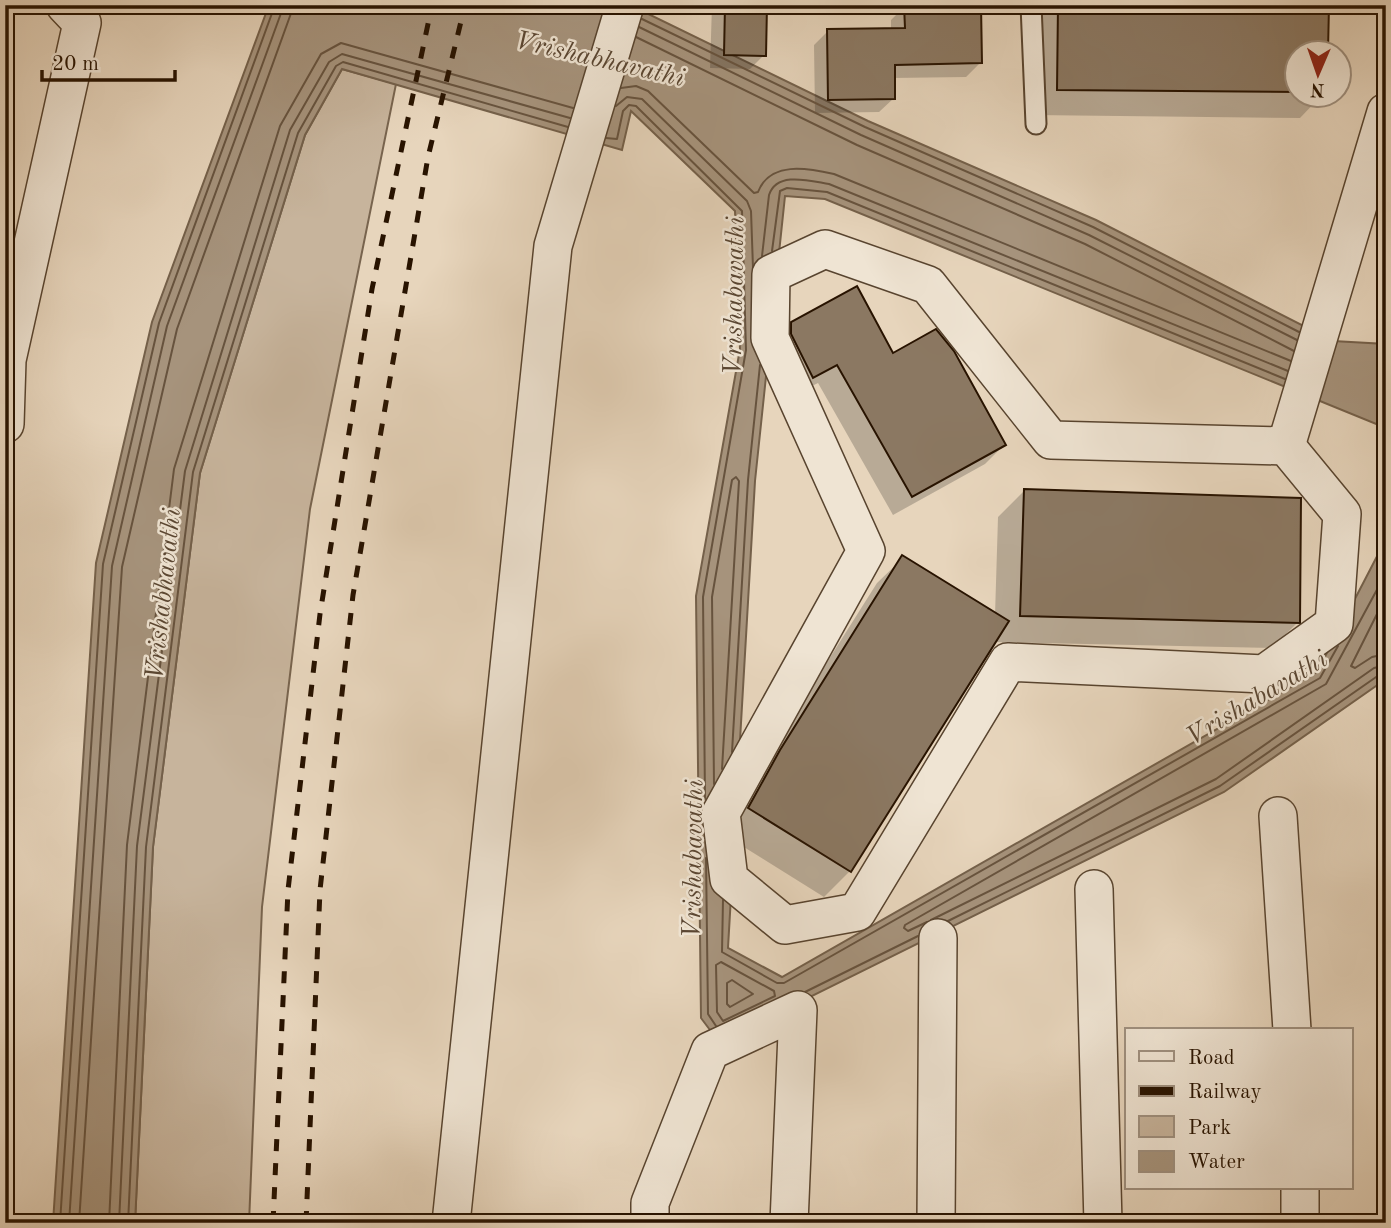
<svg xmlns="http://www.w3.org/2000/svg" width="1391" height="1228" viewBox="0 0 1391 1228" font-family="'Old Standard TT',serif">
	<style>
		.green { fill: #c7b49c; stroke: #78644e; stroke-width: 2 }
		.water { fill: #a6937c; stroke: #74604a; stroke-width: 2 }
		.shadow { fill: #0003 }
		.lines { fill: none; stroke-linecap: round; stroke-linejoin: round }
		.shore { stroke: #67533e; stroke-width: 2 }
		.building { fill: #8b7862; stroke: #281300; stroke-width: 2 }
		.lane-casing { stroke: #58442f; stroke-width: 23 }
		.street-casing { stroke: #58442f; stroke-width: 40 }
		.lane { stroke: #efe4d3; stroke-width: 19 }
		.street { stroke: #efe4d3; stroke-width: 37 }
		.rail { stroke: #281300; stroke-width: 5; stroke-dasharray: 12 12; stroke-linecap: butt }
		.labels { text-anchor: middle; stroke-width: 5; stroke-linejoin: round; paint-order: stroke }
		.water-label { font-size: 26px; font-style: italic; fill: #5a4632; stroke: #efe4d3 }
	</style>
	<rect width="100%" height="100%" fill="#e7d5bc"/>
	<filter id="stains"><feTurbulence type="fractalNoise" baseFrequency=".00286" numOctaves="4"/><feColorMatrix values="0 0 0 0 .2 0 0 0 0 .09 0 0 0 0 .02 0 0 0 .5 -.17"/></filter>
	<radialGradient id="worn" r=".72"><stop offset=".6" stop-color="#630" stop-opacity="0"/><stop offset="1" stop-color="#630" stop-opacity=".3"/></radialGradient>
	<!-- green -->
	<polygon class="green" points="342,69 396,84 310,509 262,907 249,1223 135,1223 153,847 200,473 305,135"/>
	<!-- water -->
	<polygon class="water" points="269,5 630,5 868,121 1096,220 1333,341 1386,344 1386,428 825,199 785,196 755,481 728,948 782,977 1317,672 1386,539 1386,679 1224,792 719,1042 701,1018 696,596 740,349 735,211 631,111 622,150 342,69 305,135 200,473 153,847 135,1223 53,1223 96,563 152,322"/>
	<!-- shadow -->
	<g class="shadow">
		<polygon points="712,5 765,5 764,55 750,69 710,68"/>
		<polygon points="1033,5 1327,5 1326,52 1296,52 1296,94 1323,94 1300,118 1032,115"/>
		<polygon points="905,6 980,63 966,77 893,78 894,98 879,112 815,113 814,45 828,31 891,30 891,20"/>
		<polygon points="792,323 892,356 1004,445 985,464 893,515 818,383 794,395 773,342"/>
		<polygon points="1024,491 1298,622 1272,648 994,642 850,871 824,897 723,834 754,778 877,583 903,558 995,615 998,517"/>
	</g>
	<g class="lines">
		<!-- shore -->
		<g class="shore">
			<polyline points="642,19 865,127 1093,227 1299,332"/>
			<polyline points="639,27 861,135 1089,235 1297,340"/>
			<polyline points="636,37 857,145 1085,244 1294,351"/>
			<path d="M621,88L636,86L648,91L754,193L758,192C770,161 807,168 834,174L1291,361"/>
			<polyline points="616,106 627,97 642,99 747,201 751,211 753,268"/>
			<polyline points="606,138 617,139 623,111 629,105 636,106 742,211 746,350 703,597 705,799"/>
			<polyline points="772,251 780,191 787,188 827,192 1285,379"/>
			<path d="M762,256L769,195C777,171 810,181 829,184L1288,371"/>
			<polyline points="1386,596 1351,666 1355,668 1372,657 1386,654"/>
			<polyline points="732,752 748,480 760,365"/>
			<polyline points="714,784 712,597 732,480 736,477 739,481 722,769"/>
			<polyline points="706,858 708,1014 716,1026"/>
			<polyline points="723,900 722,952 777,983 784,983 1320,678 1338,646"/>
			<polyline points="931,920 1216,779 1374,668 1386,665"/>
			<polyline points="948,921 1220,786 1379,675 1386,674"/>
			<polyline points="927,922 908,931 904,928 905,925 1326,684 1386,573"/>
			<polygon points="721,962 774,991 775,996 723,1021 717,1012 716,965"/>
			<polygon points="732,980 753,994 730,1007 727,1004 727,983"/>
			<polyline points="805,992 918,936"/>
			<polyline points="60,1223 103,564 159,323 275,5"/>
			<polyline points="69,1223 112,566 167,326 284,5"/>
			<polyline points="79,1223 122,567 177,329 294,5"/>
			<polyline points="109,1223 127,845 174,469 280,126 321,54 341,43 573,108"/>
			<polyline points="119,1223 137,846 185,471 290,130 329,62 342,54 570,118"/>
			<polyline points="128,1223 146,847 193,472 298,133 336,66 343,62 568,127"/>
		</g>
	</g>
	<!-- building -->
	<g class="building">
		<polygon points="725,5 767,5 766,56 724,55"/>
		<polygon points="904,5 981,5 982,63 895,65 895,99 828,100 827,29 905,28"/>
		<polygon points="1058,5 1329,5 1328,52 1297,52 1297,92 1057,90"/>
		<polygon points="857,286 893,353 936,329 954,351 1006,445 912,497 837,365 813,378 791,334 791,322"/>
		<polygon points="1024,489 1301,498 1300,623 1020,616"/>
		<polygon points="902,555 1009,621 851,872 748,808 780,750"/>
	</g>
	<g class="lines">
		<!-- lane casing -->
		<g class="lane-casing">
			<polyline id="lane" points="1031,5 1036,124"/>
		</g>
		<!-- street casing -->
		<g class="street-casing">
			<g id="street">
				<polygon points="825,249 928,285 1051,440 1286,446 1342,514 1334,624 1264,674 1008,662 857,912 785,925 729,879 721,813 866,551 770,338 771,274"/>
				<polyline points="5,424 7,360 82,23 65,5"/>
				<polyline points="1286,446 1386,112"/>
				<polyline points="1278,816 1292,1030"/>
				<polyline points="1094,889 1103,1223"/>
				<polyline points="451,1223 553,246 625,5"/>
				<polyline points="650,1223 650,1203 710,1051 798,1010 789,1223"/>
				<polyline points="936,1223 938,938"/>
				<polyline points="1300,1223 1300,1188"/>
			</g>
		</g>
		<!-- lane -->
		<use href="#lane" class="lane"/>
		<!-- street -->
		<use href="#street" class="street"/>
		<!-- rail -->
		<g class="rail">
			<polyline points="273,1223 288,890 320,614 372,289 432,5"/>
			<polyline points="306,1223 320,890 353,595 428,157 465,5"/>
		</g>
	</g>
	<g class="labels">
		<!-- water labels -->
		<g class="water-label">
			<text transform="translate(600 58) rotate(13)" y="9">Vrishabhavathi</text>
			<text transform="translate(733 296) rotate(-89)" y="9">Vrishabavathi</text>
			<text transform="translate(162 594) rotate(-84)" y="9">Vrishabhavathi</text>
			<text transform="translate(1256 697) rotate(-31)" y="9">Vrishabavathi</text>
			<text transform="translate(692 859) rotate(-89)" y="9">Vrishabavathi</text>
		</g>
	</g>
	<!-- margin -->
	<rect width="1391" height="1228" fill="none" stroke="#e7d5bc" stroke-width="28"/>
	<rect x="7" y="7" width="1377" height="1214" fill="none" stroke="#281300" stroke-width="3.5"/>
	<rect x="14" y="14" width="1363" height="1200" fill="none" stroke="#281300" stroke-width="2"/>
	<!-- legend -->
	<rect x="1125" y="1028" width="228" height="161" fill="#efe4d3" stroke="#9f907f" stroke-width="2"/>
	<rect x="1139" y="1051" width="35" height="10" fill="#efe4d3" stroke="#9f907f" stroke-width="2"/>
	<text x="1188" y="1064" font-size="21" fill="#281300">Road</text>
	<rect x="1139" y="1086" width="35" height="10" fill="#281300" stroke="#9f907f" stroke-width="2"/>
	<text x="1188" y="1098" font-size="21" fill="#281300">Railway</text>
	<rect x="1139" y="1116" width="35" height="21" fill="#c7b49c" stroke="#9f907f" stroke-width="2"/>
	<text x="1188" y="1134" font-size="21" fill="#281300">Park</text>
	<rect x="1139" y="1151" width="35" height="21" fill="#a6937c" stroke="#9f907f" stroke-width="2"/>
	<text x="1188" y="1168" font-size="21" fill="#281300">Water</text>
	<!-- north arrow -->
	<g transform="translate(1318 74) rotate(182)"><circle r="33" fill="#efe4d3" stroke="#9f907f" stroke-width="2"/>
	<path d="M0-5L12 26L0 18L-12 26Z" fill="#8f2418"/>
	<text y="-10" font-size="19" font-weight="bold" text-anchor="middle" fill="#281300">N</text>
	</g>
	<!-- scale -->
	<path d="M42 70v10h133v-10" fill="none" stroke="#281300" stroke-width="3.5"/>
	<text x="52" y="70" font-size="21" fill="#281300" stroke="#efe4d3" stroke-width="5" paint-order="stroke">20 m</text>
	<rect width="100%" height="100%" filter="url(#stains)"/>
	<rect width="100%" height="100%" fill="url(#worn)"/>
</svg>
